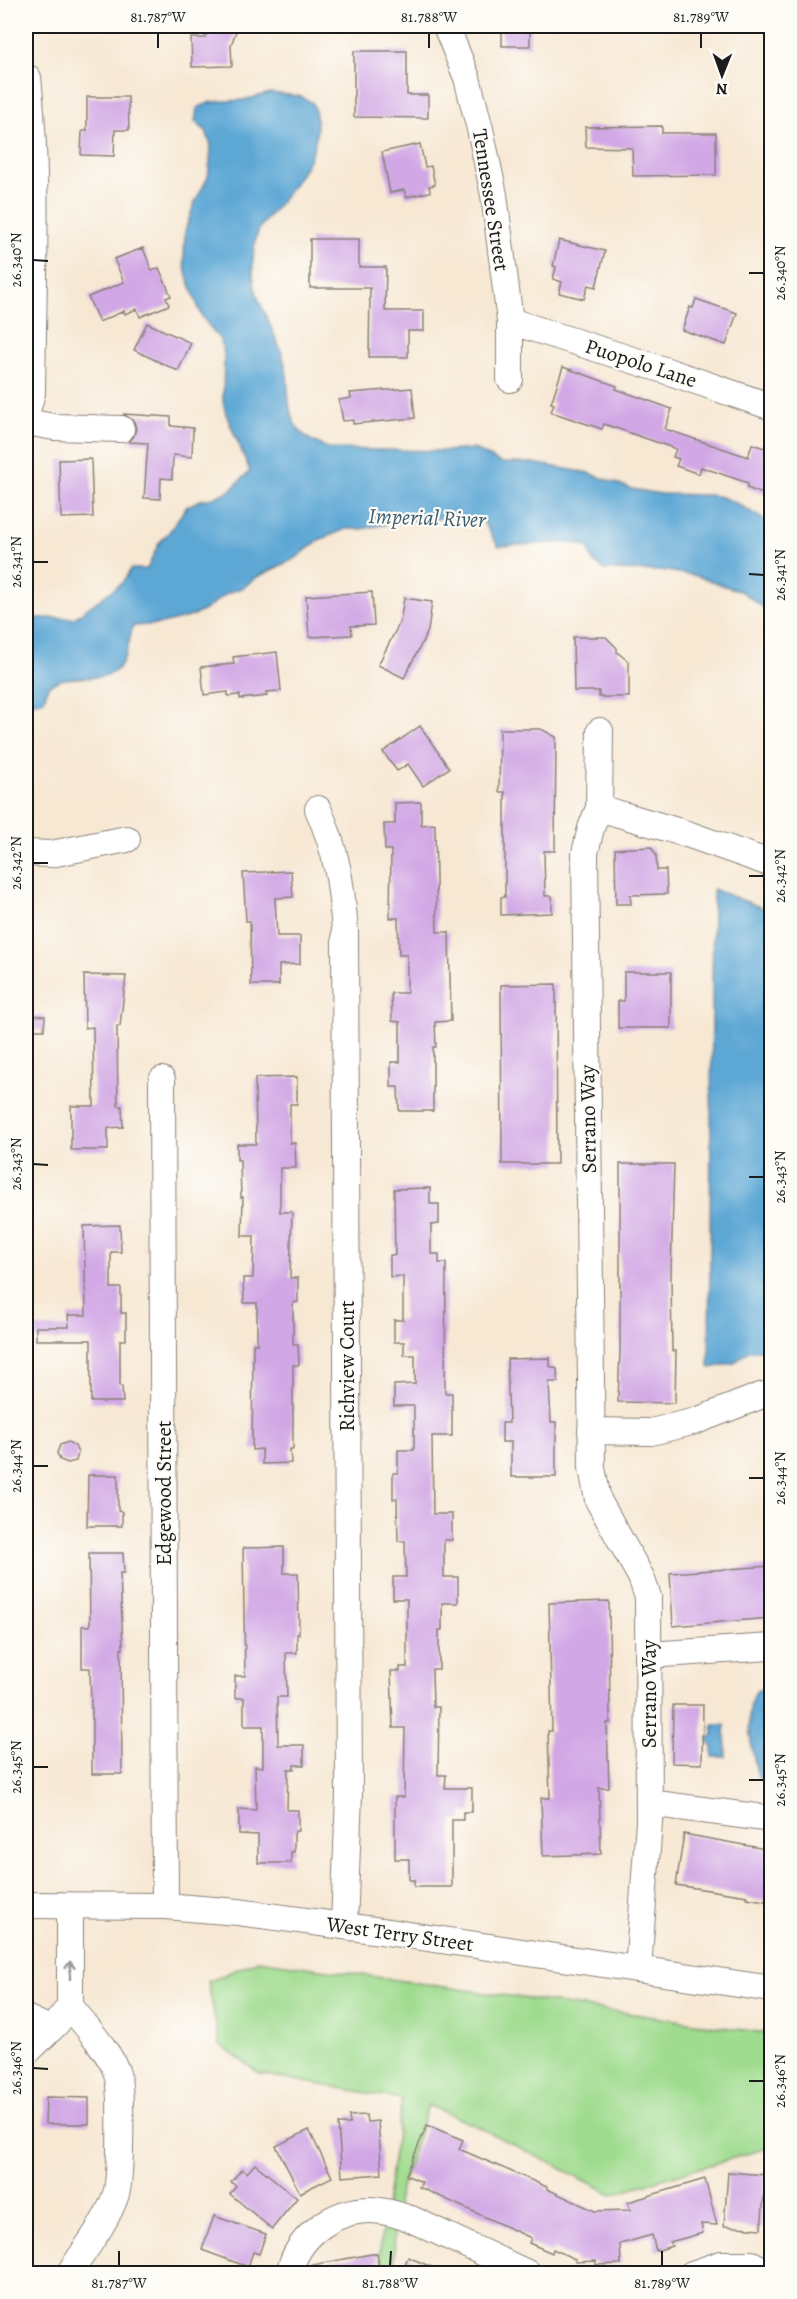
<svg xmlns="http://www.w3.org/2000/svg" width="797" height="2299" viewBox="0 0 797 2299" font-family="Alegreya,serif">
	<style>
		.green { fill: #9fdb8e; stroke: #5e7c55; stroke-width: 1.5 }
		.water { fill: #5da7d5; stroke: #3c6278; stroke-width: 1.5 }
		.building { fill: #d1a7e5 }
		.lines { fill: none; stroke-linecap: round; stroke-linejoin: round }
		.minor-casing { stroke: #8a8278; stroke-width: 28 }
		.minor { stroke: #fff; stroke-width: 26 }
		.oneway { stroke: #999 }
		.ticks { fill: none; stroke: #1c1c1c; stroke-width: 2 }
		.labels { text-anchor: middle; stroke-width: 4.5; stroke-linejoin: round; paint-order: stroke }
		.street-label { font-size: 21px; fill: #1c1c1c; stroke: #fdfcf7 }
		.water-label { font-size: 22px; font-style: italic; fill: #395b6f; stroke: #fdfcf7 }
		.neatline { fill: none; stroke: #1c1c1c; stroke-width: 2 }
		.ticks-label { font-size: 15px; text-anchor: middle; fill: #1c1c1c }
	</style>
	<rect width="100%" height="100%" fill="#fdfcf7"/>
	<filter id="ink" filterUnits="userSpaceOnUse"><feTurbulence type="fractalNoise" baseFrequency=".0167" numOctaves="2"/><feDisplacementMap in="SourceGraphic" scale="12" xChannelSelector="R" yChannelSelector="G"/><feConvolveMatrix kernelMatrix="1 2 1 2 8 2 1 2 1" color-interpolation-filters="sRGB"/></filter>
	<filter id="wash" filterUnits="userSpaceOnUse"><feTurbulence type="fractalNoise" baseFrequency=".008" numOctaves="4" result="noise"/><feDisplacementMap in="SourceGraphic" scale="24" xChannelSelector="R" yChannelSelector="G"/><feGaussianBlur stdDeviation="1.35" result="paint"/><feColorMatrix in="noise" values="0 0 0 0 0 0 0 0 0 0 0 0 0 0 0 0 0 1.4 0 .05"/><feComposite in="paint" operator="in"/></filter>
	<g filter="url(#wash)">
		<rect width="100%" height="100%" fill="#f7e8d4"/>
		<!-- green -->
		<polygon class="green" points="258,1960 771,2034 771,2150 767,2148 612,2194 476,2126 428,2105 398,2197 394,2228 395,2273 384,2273 380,2253 381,2239 402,2099 260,2074 220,2045 208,1982"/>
		<!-- water -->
		<g class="water">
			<path d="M270,93L299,96L313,103C327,147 300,176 275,209C269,217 259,225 257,235C252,251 251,278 257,294C266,320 283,346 287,375C289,392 287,408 295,424C303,438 317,444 331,449L445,451L474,449L501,463H533L589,473L632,489L661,494L709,495L722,497L738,504L771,524V613L742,592L697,576L667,571L604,570L593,561L588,547L575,543H559L498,546L482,519L453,516L424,521L405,520L362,529H346L319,540L296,558L255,578L244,587L228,593L203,611L189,617L162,624L133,626C129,639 128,655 120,666C108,683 77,675 61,680C57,681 52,684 48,686L44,700L26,704V618H74L122,583L131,569H147L159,543L170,531L186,507L200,500L213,498L229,491L250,471L226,414L223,401L224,353L220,340L202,317L187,276L184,262L185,231L194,204L208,177L210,161L211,145L206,131L195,122L197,108L211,102L243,100Z"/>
			<polygon points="713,889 771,911 772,1349 749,1351 734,1363 711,1368 709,1367"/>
			<path d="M771,1689H772L771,1786L758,1778C753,1750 741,1715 757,1690Z"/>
			<polygon points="713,1725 725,1725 726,1757 713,1757 713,1747 708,1742 708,1738 713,1735"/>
		</g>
		<g id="blocks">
			<!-- building -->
			<g class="building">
				<polygon points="210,26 238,26 231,45 232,66 192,67 191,38 205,38"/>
				<rect x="502" y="26" width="28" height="20"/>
				<polygon points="354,51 407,51 407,95 428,95 428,118 354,117"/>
				<polygon points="87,97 128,97 129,130 115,130 114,156 81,155 82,131 87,131"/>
				<polygon points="662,126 662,133 716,133 716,175 633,176 632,148 586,147 585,127"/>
				<polygon points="420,144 425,167 431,166 435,185 429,186 430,192 406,197 404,190 390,193 382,152"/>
				<polygon points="310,239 359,239 359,267 386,267 385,311 424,311 424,331 408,331 408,357 369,357 370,288 310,288"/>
				<polygon points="559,240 605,251 596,287 588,285 584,299 559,293 562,282 553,279 556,267 553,266"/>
				<polygon points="143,248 152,271 159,268 171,296 166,298 169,305 140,317 137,309 125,314 124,311 99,322 88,297 124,282 114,259"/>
				<polygon points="696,299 737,313 726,345 682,330 690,307 693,308"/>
				<polygon points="147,323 191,343 178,371 134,350"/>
				<polygon points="563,367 617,386 616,389 672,409 665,429 748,457 752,444 768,449 767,453 771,454 771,497 747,488 748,483 701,467 699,474 676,466 679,459 673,457 676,449 604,424 602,429 551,412 554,404 551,403"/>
				<polygon points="412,388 415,418 353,424 353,420 343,421 339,400 351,398 350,393"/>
				<polygon points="123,414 171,417 171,426 193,428 192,457 173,455 172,479 161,478 160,499 144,498 148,443 129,442 134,436 136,429 134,421"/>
				<polygon points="91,459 93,517 61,518 59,460"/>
				<polygon points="372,592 374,625 351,626 352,635 309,637 306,596"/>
				<polygon points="404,598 432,602 428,631 404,678 378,665 400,622"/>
				<polygon points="573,637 606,637 617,648 617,652 629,662 629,697 599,697 599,691 574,691"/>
				<polygon points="277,652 281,691 266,692 267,696 240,699 240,695 228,696 228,692 204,695 201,667 234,664 233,657"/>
				<polygon points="420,726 449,768 423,786 408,764 397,771 383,752"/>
				<polygon points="500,729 541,729 556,737 555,851 544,851 545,896 552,896 552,913 501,915 501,897 505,897 505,792 499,792"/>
				<polygon points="421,802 421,825 435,824 437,932 449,932 451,1021 435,1022 436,1047 433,1047 433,1111 399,1111 398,1087 391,1087 391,1062 400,1062 400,1022 392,1021 391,993 407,993 407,955 399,955 398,918 390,918 391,850 385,850 384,824 395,824 395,803"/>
				<polygon points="651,847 656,855 657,870 666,870 667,894 630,895 631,904 616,904 615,849"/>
				<polygon points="291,871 293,897 275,898 277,936 300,936 300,964 279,965 279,985 251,985 250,921 246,921 243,873"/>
				<polygon points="624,972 671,972 671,1028 618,1028 618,1001 624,1001"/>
				<polygon points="84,975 126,976 120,1026 117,1026 118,1106 122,1106 123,1127 108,1128 108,1150 71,1150 71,1106 94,1106 93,1027 85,1028"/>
				<polygon points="556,984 557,1164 502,1164 501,985"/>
				<polygon points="26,1015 45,1016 44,1030 26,1030"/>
				<polygon points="297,1077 297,1104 290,1104 290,1143 295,1143 296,1168 280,1168 280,1212 292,1212 290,1278 298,1278 298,1302 293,1303 293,1344 298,1344 299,1365 293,1365 293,1449 290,1449 291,1463 262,1464 262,1449 252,1450 253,1344 257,1344 257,1303 244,1303 243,1278 253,1278 254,1236 242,1236 243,1197 241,1198 240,1160 237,1160 237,1144 256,1144 255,1078"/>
				<polygon points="620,1164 674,1164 671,1274 672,1351 676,1351 675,1403 618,1402 620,1350"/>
				<polygon points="430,1188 430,1204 439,1204 439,1224 431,1225 431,1254 439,1254 439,1263 446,1263 445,1393 452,1393 452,1436 432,1436 433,1514 452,1514 452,1540 444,1540 444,1577 458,1577 458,1603 442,1603 442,1630 439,1630 439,1669 432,1669 433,1707 439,1707 438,1775 446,1775 445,1788 472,1788 472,1812 463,1812 463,1820 452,1820 452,1887 414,1887 414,1880 409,1880 409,1859 395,1859 395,1797 404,1797 405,1728 393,1728 391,1671 400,1671 400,1667 407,1667 407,1599 393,1599 393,1577 406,1577 405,1541 398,1541 397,1499 393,1499 393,1473 398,1473 398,1450 414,1450 414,1406 394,1406 394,1385 415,1384 415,1355 404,1355 404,1342 394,1342 394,1320 403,1320 403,1276 390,1277 390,1255 395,1255 394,1189"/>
				<polygon points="120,1225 121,1252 111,1252 111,1288 121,1288 121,1313 126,1313 126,1340 120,1340 120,1386 122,1386 123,1402 91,1402 91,1340 36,1340 36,1327 69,1327 68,1315 86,1315 84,1226"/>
				<polygon points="550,1358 550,1366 557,1369 558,1382 549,1382 551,1422 556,1422 556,1477 511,1477 511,1442 502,1442 502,1423 509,1423 507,1359"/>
				<polygon points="68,1442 75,1446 78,1453 76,1461 68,1463 60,1460 57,1453 60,1445"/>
				<polygon points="88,1475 118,1475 118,1511 122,1512 122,1526 87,1526"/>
				<polygon points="284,1547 284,1573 298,1573 299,1634 297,1634 297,1653 286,1653 287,1697 277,1697 278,1745 304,1745 304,1765 294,1765 294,1769 288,1769 287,1810 298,1810 298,1831 295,1831 294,1835 294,1852 291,1852 291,1863 258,1863 258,1835 239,1834 239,1809 256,1810 255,1766 263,1767 263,1726 244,1726 244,1698 235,1698 235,1676 245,1676 243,1548"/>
				<polygon points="89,1553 123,1553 124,1573 120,1573 123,1649 121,1649 122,1774 92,1774 92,1708 91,1708 90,1668 82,1668 82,1626 90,1626"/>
				<polygon points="771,1566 771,1618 673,1626 670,1573"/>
				<polygon points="609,1601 610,1723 607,1723 609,1788 599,1788 601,1854 543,1856 541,1798 550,1798 548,1731 552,1731 549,1603"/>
				<polygon points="673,1705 703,1705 702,1764 672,1763"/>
				<polygon points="684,1834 771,1850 771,1902 747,1898 747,1896 676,1885"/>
				<polygon points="46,2097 89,2098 89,2124 45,2124"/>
				<polygon points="366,2115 367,2122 378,2121 382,2174 342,2177 338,2124 350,2124 349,2116"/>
				<polygon points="427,2125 463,2140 459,2149 547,2187 547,2189 595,2211 630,2210 628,2202 705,2179 717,2225 701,2224 703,2233 670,2242 672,2246 656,2251 652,2235 620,2244 621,2264 596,2265 596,2261 575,2262 575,2259 553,2249 552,2253 529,2243 531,2238 419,2187 422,2182 406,2175"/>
				<polygon points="309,2130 332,2177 300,2193 276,2146"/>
				<polygon points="255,2164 297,2198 272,2229 230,2194 236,2186 231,2182 242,2169 247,2173"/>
				<polygon points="728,2172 766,2175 761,2229 724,2226"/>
				<polygon points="214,2216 266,2234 259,2254 253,2252 248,2267 202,2250"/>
				<polygon points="377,2253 380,2274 308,2274 307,2266"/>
				<polygon points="408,2257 448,2274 401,2274"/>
			</g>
		</g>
	</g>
	<g filter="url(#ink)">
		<use href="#blocks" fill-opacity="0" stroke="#8a8278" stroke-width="1.5"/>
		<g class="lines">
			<!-- minor casing -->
			<g class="minor-casing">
				<g id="minor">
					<polyline points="446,26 467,78 480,129 494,195 510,321 510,379"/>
					<path d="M26,78H28C39,182 33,288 32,393L26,414"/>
					<polyline points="510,321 664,370 772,407"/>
					<polyline points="26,422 54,427 121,429"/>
					<polyline points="600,731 599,808 591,828 585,853 592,1468 598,1500 641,1577 648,1597 649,1822 638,1969"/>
					<polyline points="599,808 690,835 772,864"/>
					<path d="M318,809C338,855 341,883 345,931L349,1794L344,1926"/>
					<polyline points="26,853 51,854 127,839"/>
					<polyline points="162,1080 165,1906"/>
					<polyline points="591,1431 651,1432 696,1421 760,1396 772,1393"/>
					<polyline points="648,1655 772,1647"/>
					<polyline points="649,1803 772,1819"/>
					<polyline points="26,1905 165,1906 238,1912 381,1931 772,1989"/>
					<polyline points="26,2018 50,2029"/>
					<polyline points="26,2053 56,2024 70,2006 70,1906"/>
					<path d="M69,2274C85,2249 107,2222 116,2194C121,2179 122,2090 117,2074C112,2054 83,2023 70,2006"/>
					<path d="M289,2274C297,2236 333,2210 371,2210C385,2210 398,2215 411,2219L529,2274"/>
					<polyline points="692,2274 721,2264 752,2264 770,2274"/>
				</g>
			</g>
			<!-- minor -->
			<use href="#minor" class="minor"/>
		</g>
		<!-- one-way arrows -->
		<defs><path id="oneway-shaft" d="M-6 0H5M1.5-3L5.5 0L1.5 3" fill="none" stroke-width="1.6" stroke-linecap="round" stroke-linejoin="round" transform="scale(1.5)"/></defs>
		<use class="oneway" href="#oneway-shaft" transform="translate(70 1970) rotate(-90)"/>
	</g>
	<!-- ticks -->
	<path class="ticks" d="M158,48V33M429,48V33M701,48V33M33,260L48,261M749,273H764M33,562H48M749,574L764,575M33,863H48M749,876H764M33,1164L48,1165M749,1177H764M33,1466H48M749,1478H764M33,1767H48M749,1780H764M33,2068L48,2069M749,2081H764M119,2266V2251M390,2266L391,2251M662,2266V2251"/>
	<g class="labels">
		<!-- street labels -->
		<g class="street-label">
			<text transform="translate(491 200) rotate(81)" y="7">Tennessee Street</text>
			<text transform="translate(641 363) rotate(18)" y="7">Puopolo Lane</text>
			<text transform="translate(588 1119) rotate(-91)" y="7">Serrano Way</text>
			<text transform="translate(347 1366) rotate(-90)" y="7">Richview Court</text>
			<text transform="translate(164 1493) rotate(-90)" y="7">Edgewood Street</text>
			<text transform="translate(649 1694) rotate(-90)" y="7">Serrano Way</text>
			<text transform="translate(400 1934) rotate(8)" y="7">West Terry Street</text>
		</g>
		<!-- water labels -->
		<g class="water-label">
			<text transform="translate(427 517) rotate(2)" y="8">Imperial River</text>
		</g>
	</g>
	<!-- margin -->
	<rect width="797" height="2299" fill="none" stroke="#fdfcf7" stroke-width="66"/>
	<!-- north arrow -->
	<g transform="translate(722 75) rotate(181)" stroke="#fdfcf7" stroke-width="4.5" paint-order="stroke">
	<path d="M0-4.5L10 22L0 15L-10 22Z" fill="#1c1c1c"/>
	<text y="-9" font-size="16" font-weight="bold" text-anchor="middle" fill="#1c1c1c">N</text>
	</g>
	<rect x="33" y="33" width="731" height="2233" class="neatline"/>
	<g class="ticks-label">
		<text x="158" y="22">81.787°W</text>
		<text x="429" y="22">81.788°W</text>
		<text x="701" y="22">81.789°W</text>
		<text transform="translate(16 260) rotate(-90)" y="5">26.340°N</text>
		<text transform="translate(780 273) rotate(-90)" y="5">26.340°N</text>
		<text transform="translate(16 562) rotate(-90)" y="5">26.341°N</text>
		<text transform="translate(780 575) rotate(-90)" y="5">26.341°N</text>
		<text transform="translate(16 863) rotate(-90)" y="5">26.342°N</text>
		<text transform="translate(780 876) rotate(-90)" y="5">26.342°N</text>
		<text transform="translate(16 1164) rotate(-90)" y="5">26.343°N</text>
		<text transform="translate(780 1177) rotate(-90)" y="5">26.343°N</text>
		<text transform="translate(16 1466) rotate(-90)" y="5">26.344°N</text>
		<text transform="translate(780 1478) rotate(-90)" y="5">26.344°N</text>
		<text transform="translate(16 1767) rotate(-90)" y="5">26.345°N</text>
		<text transform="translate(780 1780) rotate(-90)" y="5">26.345°N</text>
		<text transform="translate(16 2068) rotate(-90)" y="5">26.346°N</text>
		<text transform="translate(780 2081) rotate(-90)" y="5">26.346°N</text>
		<text x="119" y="2288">81.787°W</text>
		<text x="390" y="2288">81.788°W</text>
		<text x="662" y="2288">81.789°W</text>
	</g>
</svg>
